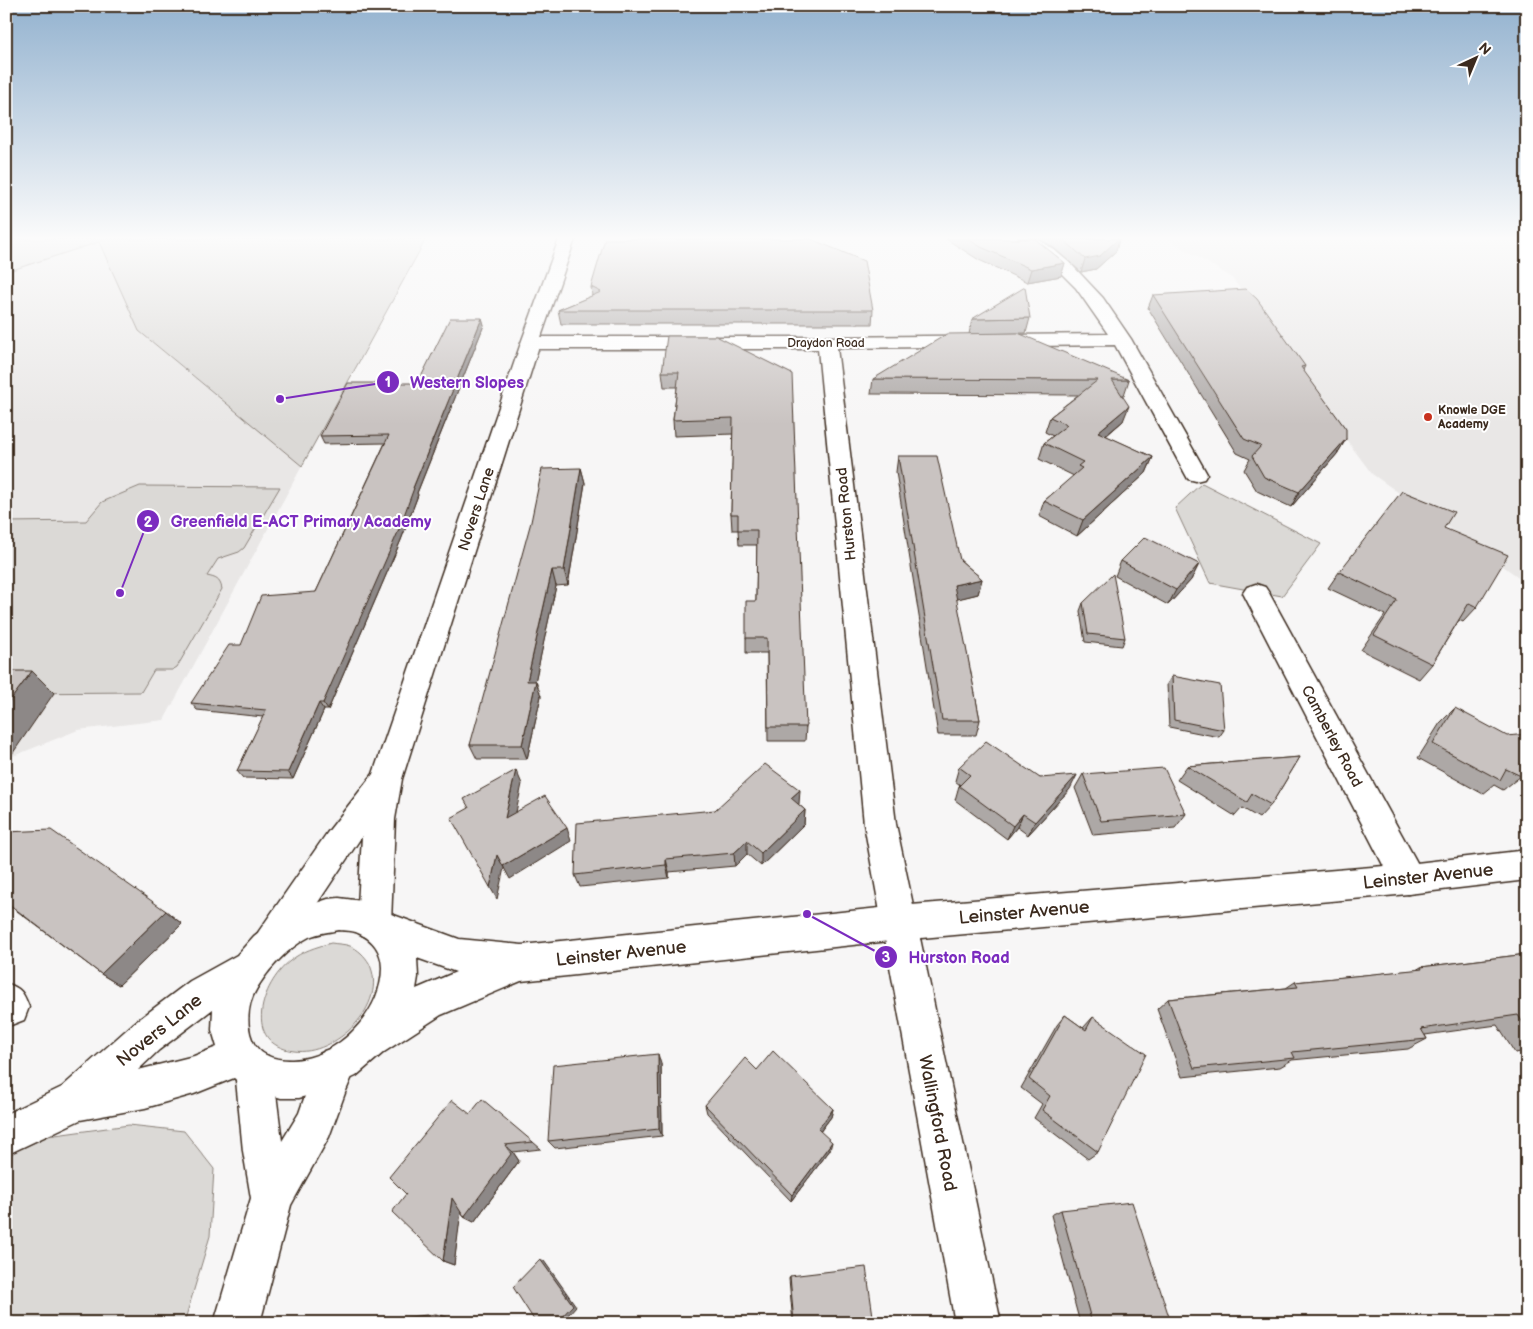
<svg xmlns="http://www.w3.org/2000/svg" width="1533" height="1329" viewBox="0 0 1533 1329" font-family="'Balsamiq Sans',sans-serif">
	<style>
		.built { fill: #e9e7e6 }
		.green { fill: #dbd9d6; stroke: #8b827a }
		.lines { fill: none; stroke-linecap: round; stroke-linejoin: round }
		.minor-casing { stroke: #3b2a1e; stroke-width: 3 }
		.tertiary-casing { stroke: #3b2a1e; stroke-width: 3 }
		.minor { fill: #fff; fill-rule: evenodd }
		.tertiary { fill: #fff; fill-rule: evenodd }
		.wall { fill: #ada8a6; stroke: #3b2a1e }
		.shaded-wall { fill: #8d8887; stroke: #3b2a1e }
		.building { fill: #c9c3c1; stroke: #3b2a1e }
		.poi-dot { fill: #c8321e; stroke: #fff; stroke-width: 2 }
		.labels { text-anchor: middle; stroke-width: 4; stroke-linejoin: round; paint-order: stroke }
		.far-street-label { font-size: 12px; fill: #3b2a1e; stroke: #fff }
		.far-poi-label { font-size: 12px; font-weight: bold; fill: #3b2a1e; stroke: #fff; text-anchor: start }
		.street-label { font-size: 15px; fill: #3b2a1e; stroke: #fff }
		.near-street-label { font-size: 18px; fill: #3b2a1e; stroke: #fff }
		.leader { fill: none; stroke: #7b2cbf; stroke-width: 2 }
		.callout-dot { fill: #7b2cbf; stroke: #fff; stroke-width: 2 }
		.mark-label { font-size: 15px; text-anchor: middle; font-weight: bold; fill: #fff }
		.callout-label { font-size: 16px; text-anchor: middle; font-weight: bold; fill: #7b2cbf; stroke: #fff; stroke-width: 4; stroke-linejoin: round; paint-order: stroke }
	</style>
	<rect width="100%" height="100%" fill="#f7f6f6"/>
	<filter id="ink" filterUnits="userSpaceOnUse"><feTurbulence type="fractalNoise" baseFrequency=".02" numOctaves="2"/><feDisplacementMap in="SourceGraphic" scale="10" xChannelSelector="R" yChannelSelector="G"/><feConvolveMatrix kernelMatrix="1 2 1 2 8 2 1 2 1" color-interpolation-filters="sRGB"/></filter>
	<g filter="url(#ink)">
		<!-- built -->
		<g class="built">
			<polygon points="1168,239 1527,239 1527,583 1372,474 1287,360 1264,319 1231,277"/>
			<polygon points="99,241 139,331 302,466 164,720 78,730 6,759 6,272"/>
		</g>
		<!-- green -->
		<g class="green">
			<polygon points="6,239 426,239 302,466 139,331 99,242 6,272"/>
			<polygon points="1202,483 1321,544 1282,596 1210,583 1175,508"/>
			<path d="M140,486L280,487L244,548L239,552L218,559L207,576C216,578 220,579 222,589L177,667L172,670H154L141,692L6,693V522L86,521L102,502Z"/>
			<path d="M331,943C337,944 345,944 350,946C358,949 365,956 369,963C390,1005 334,1057 294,1051C242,1044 261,984 290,961C302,951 316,947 331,943Z"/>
			<polygon points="129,1125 184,1131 214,1169 210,1236 184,1323 6,1323 6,1156 48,1136"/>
		</g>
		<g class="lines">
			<!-- minor casing -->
			<g class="minor-casing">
				<g id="minor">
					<polygon points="559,239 575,239 541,337 827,337 1108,334 1076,288 1059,271 1018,239 1037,239 1053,249 1071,264 1103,298 1131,339 1207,474 1204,479 1196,481 1188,479 1115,345 837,348 896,824 1001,1323 955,1323 864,824 818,349 538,349 402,779 395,819 391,923 386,935 374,940 362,935 357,923 362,836 283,955 271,960 259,955 253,943 259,931 327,833 373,774 521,343"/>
					<polygon points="1256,584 1265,587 1269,593 1420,868 1425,879 1420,890 1408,894 1396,890 1243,593 1247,587"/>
					<path d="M6,983C22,989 23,992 29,1007L24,1020L11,1025L6,1023Z"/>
					<polygon points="338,1046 352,1051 357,1065 345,1093 329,1137 291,1205 260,1323 214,1323 251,1198 243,1151 235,1070 240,1056 254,1051 268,1056 273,1070 282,1141 299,1113 313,1073 324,1051"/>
				</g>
			</g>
			<!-- tertiary casing -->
			<g class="tertiary-casing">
				<path id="tertiary" d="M1527,850V880L1408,894L899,940L521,981L441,1015L384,1052L356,1076L324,1091L299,1098H281L258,1091L241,1084L234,1078L194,1094L145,1108L80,1120L6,1155V1114L62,1087L133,1024L190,981L237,955L254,936L269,924L289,912L328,899L339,898L362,901L391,914L459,939L522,945L899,906L1408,864ZM339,930C345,931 352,930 358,933C373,939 382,952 382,968C382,1012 337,1059 292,1060C284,1060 273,1059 266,1055C244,1044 245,1008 256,990C268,969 288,948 309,937C318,933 329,932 339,930ZM417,958L456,972L416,989L418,977ZM213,1009L212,1030L217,1047L194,1056L138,1070L159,1050Z"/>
			</g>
			<!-- minor -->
			<use href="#minor" class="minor"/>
			<!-- tertiary -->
			<use href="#tertiary" class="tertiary"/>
		</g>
		<!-- wall -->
		<g class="wall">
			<polygon points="946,239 1035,239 1065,263 1061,276 1027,282 979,260"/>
			<polygon points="1041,239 1119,239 1116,251 1096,269 1081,272 1054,248"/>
			<polygon points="812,240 873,310 872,324 561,324 558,310 592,296 591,287"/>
			<polygon points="1153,295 1305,366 1303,370 1346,439 1337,454 1291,507 1257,491 1244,470 1250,459 1237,453 1148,308"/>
			<polygon points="482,318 484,325 417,493 418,495 401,540 328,710 324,710 293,779 243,778 237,771 263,717 197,710 191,703 241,645 316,592 385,443 324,444 320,436 418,383"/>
			<polygon points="1030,318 1026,333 969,334 972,319"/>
			<polygon points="716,336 806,727 805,741 768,741 767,653 746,653 746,638 756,601 757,545 739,545 738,530 732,530 731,514 733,434 674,436 673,420 677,387 664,387 662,372"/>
			<polygon points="873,379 1129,380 1124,395 1122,395 1123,421 1106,436 1153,457 1146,473 1077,536 1039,516 1044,501 1074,476 1039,459 1044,443 1053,436 1045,432 1050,417 1078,395 871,394"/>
			<polygon points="898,456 960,560 982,579 978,594 956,599 980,720 976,735 938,735 896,472"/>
			<polygon points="581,468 585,483 568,585 556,586 535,681 541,696 527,759 477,759 470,745"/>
			<polygon points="1444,528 1477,607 1463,622 1459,620 1432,664 1419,679 1361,650 1385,615 1328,588 1339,572"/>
			<polygon points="1121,561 1199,564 1191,580 1168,605 1115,576"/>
			<polygon points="1083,603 1125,638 1122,646 1085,642 1080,611"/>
			<polygon points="1172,676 1224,730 1219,737 1169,727 1167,684"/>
			<polygon points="1455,708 1521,776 1503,790 1494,785 1483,794 1418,758 1440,723"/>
			<polygon points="1300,757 1271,805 1259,818 1242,808 1235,816 1177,780 1187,766"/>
			<polygon points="959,767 1040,778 1070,789 1028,835 1017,827 1007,839 955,800 959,786 960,785 955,781"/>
			<polygon points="1083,774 1186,814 1175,828 1093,835 1075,788"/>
			<polygon points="798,804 805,810 804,824 761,866 747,854 735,866 669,872 669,878 580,887 575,875 799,804"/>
			<polygon points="6,832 166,911 182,924 119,985 101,974 13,908 6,908"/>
			<polygon points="1527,954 1527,1051 1515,1053 1497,1025 1425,1035 1427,1039 1408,1049 1292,1060 1280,1067 1182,1077 1157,1009 1168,999 1286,988 1295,982 1416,970 1421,967"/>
			<polygon points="1065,1015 1083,1028 1093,1017 1098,1152 1088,1159 1034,1118 1042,1104 1021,1088 1057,1025"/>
			<polygon points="661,1064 662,1136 555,1148 548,1141"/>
			<polygon points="757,1070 833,1109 831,1117 820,1132 830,1150 791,1201 707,1113 705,1105"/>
			<polygon points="470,1114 533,1142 541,1149 513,1152 519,1161 474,1222 464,1217 460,1212 454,1265 443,1261 406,1194"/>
			<polygon points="1061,1210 1171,1323 1080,1323 1051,1215"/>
			<polygon points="790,1276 874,1323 793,1323 789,1279"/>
		</g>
		<!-- shaded-wall -->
		<g class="shaded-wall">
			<polygon points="1118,239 1119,239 1116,251 1096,269 1081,272 1085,259"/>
			<polygon points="1065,263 1061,276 1027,282 1031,269"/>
			<polygon points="482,318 484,325 417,493 418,495 401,540 328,710 323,703 413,488"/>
			<polygon points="1129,406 1123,421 1092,447 1098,432"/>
			<polygon points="1346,439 1337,454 1291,507 1299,492"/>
			<polygon points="1153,457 1146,473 1077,536 1083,520"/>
			<polygon points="581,468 585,483 568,585 564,570"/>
			<polygon points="1199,564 1191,580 1168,605 1176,590"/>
			<polygon points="552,570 556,586 532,696 527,681"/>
			<polygon points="982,579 978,594 950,601 954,585"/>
			<polygon points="32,671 54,693 6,763 6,706"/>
			<polygon points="536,681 541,696 527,759 522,745"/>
			<polygon points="319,703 324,710 293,779 288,772"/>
			<polygon points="516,770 522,784 512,831 505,818"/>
			<polygon points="1077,775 1070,789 1028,835 1035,822"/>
			<polygon points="800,790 799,804 790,812 791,798"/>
			<polygon points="805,810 804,824 761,866 761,853"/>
			<polygon points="1023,814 1017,827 1007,839 1013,826"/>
			<polygon points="567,828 571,841 510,879 503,866"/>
			<polygon points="747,841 747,854 735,866 734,853"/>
			<polygon points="497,855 504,868 497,899 490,887"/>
			<polygon points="666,859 669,872 669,878 666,865"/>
			<polygon points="166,911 182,924 119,985 101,974"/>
			<polygon points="658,1054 661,1064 662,1136 659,1129"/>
			<polygon points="833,1109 831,1117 816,1137 818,1129"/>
			<polygon points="832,1142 830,1150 791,1201 792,1195"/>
			<polygon points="505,1145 513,1152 519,1161 474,1222 464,1217"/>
			<polygon points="452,1198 462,1204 454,1265 443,1261"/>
			<polygon points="540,1259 544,1261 576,1306 561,1323 556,1323"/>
			<polygon points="436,1314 447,1317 446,1323 434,1323"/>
		</g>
		<!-- building -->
		<g class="building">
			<polygon points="605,239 811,239 864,261 873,310 558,310 601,292 591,287"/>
			<polygon points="968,239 1035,239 1065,263 1031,269 981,247"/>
			<polygon points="1063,239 1118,239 1100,256 1085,259"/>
			<polygon points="1025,287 1030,318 972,319"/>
			<polygon points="1246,289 1257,299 1305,366 1301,367 1346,429 1346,439 1299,492 1264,477 1252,456 1261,446 1244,439 1153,295"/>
			<polygon points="450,318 482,318 413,488 414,488 398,532 323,703 319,703 288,772 237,771 266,710 191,703 229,645 241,645 261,596 316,592 389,435 320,436 348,383 418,383"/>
			<polygon points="1018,333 1129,380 1112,380 1129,406 1098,432 1153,457 1083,520 1044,501 1082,468 1078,466 1083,462 1044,443 1067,425 1050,417 1098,380 873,379 947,334"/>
			<polygon points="667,336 716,336 792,374 806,727 768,727 767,638 746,638 746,601 756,601 757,530 738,530 738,514 731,514 733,418 673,420 679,372 662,372"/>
			<polygon points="898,456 937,456 960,560 982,579 954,585 980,720 942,720"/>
			<polygon points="581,468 564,570 552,570 527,681 536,681 522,745 470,745 531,522 542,469"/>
			<polygon points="1402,491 1454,512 1444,528 1508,555 1477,607 1469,603 1432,664 1374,635 1397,600 1339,572"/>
			<polygon points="1145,537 1199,564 1176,590 1121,561"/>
			<polygon points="1113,574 1125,638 1088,634 1083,603"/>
			<polygon points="6,671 32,671 6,706"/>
			<polygon points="1172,676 1220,685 1224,730 1174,720"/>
			<polygon points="1455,708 1507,736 1527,734 1527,764 1521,776 1506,769 1500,780 1433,744"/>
			<polygon points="986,741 1040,778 1077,775 1035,822 1023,814 1013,826 959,786 970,775 959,767"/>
			<polygon points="1300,757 1271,805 1252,794 1247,802 1187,766"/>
			<polygon points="765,764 800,790 791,798 805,810 761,853 747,841 734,853 666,859 666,865 575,875 577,823 715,810"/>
			<polygon points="1164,768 1186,814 1101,821 1083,774"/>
			<polygon points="516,770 505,818 545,796 567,828 503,866 497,855 490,887 451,818 469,808 464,799"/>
			<polygon points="51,830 166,911 101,974 6,902 6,832"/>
			<polygon points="1527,954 1527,1029 1518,1015 1421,1029 1427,1039 1292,1052 1295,1058 1194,1068 1168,999 1298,987 1295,982 1422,969 1421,967"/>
			<polygon points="1065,1015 1086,1030 1093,1017 1146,1054 1098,1152 1042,1110 1050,1096 1029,1079"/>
			<polygon points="773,1051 833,1109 818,1129 832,1142 792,1195 705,1105 745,1058 757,1070"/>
			<polygon points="658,1054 659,1129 548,1141 553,1065"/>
			<polygon points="482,1099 533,1142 505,1145 511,1154 464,1217 452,1198 443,1261 392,1212 406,1194 389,1177 452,1100 470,1114"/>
			<polygon points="1132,1202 1171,1323 1092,1323 1061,1210"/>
			<polygon points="540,1259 573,1305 556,1323 536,1323 513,1287"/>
			<polygon points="866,1267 874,1323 794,1323 790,1276"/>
			<polygon points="436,1314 434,1323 355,1323"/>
		</g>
	</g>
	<!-- sky -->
	<linearGradient id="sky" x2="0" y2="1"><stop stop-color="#93b2cf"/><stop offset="0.56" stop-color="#fbfbfb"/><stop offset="1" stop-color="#fbfbfb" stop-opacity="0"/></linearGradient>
	<rect width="1533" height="425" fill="url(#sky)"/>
	<!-- markers -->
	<circle class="poi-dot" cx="1428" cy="417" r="5"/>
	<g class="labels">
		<!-- far-street labels -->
		<g class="far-street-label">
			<text x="826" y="347">Draydon Road</text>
		</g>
		<!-- far-poi labels -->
		<g class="far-poi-label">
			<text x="1438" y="414">Knowle DGE<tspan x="1438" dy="14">Academy</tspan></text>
		</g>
		<!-- street labels -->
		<g class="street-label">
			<text transform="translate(476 509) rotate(-72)" y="5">Novers Lane</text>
			<text transform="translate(846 514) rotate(-96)" y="5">Hurston Road</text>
			<text transform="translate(1332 736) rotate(62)" y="5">Camberley Road</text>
		</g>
		<!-- near-street labels -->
		<g class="near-street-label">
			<text transform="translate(1428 876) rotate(-6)" y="6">Leinster Avenue</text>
			<text transform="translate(1024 912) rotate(-5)" y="6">Leinster Avenue</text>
			<text transform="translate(621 953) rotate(-6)" y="6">Leinster Avenue</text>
			<text transform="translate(159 1030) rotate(-39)" y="6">Novers Lane</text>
			<text transform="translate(938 1123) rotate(79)" y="6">Wallingford Road</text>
		</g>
	</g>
	<!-- callouts -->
	<path class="leader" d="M280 399L388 382M120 593L148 521M807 914L886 957"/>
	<g class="callout-dot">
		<circle cx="280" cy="399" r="5"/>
		<circle cx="120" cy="593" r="5"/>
		<circle cx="807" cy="914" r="5"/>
		<circle cx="388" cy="382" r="12"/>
		<circle cx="148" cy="521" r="12"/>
		<circle cx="886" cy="957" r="12"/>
	</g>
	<g class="mark-label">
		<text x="388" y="387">1</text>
		<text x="148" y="527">2</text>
		<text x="886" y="962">3</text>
	</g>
	<g class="callout-label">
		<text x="467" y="388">Western Slopes</text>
		<text x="301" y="527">Greenfield E-ACT Primary Academy</text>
		<text x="959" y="963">Hurston Road</text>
	</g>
	<!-- margin -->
	<rect width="1533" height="1329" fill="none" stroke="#fff" stroke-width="25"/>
	<rect x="12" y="12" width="1508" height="1304" fill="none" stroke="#3b2a1e" stroke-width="2" filter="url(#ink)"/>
	<!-- north arrow -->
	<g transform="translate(1476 58) rotate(44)" stroke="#ffffff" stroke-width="4" paint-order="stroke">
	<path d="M0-4L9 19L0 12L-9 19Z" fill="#3b2a1e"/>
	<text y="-8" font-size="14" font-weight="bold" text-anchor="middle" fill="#3b2a1e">N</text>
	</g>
</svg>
